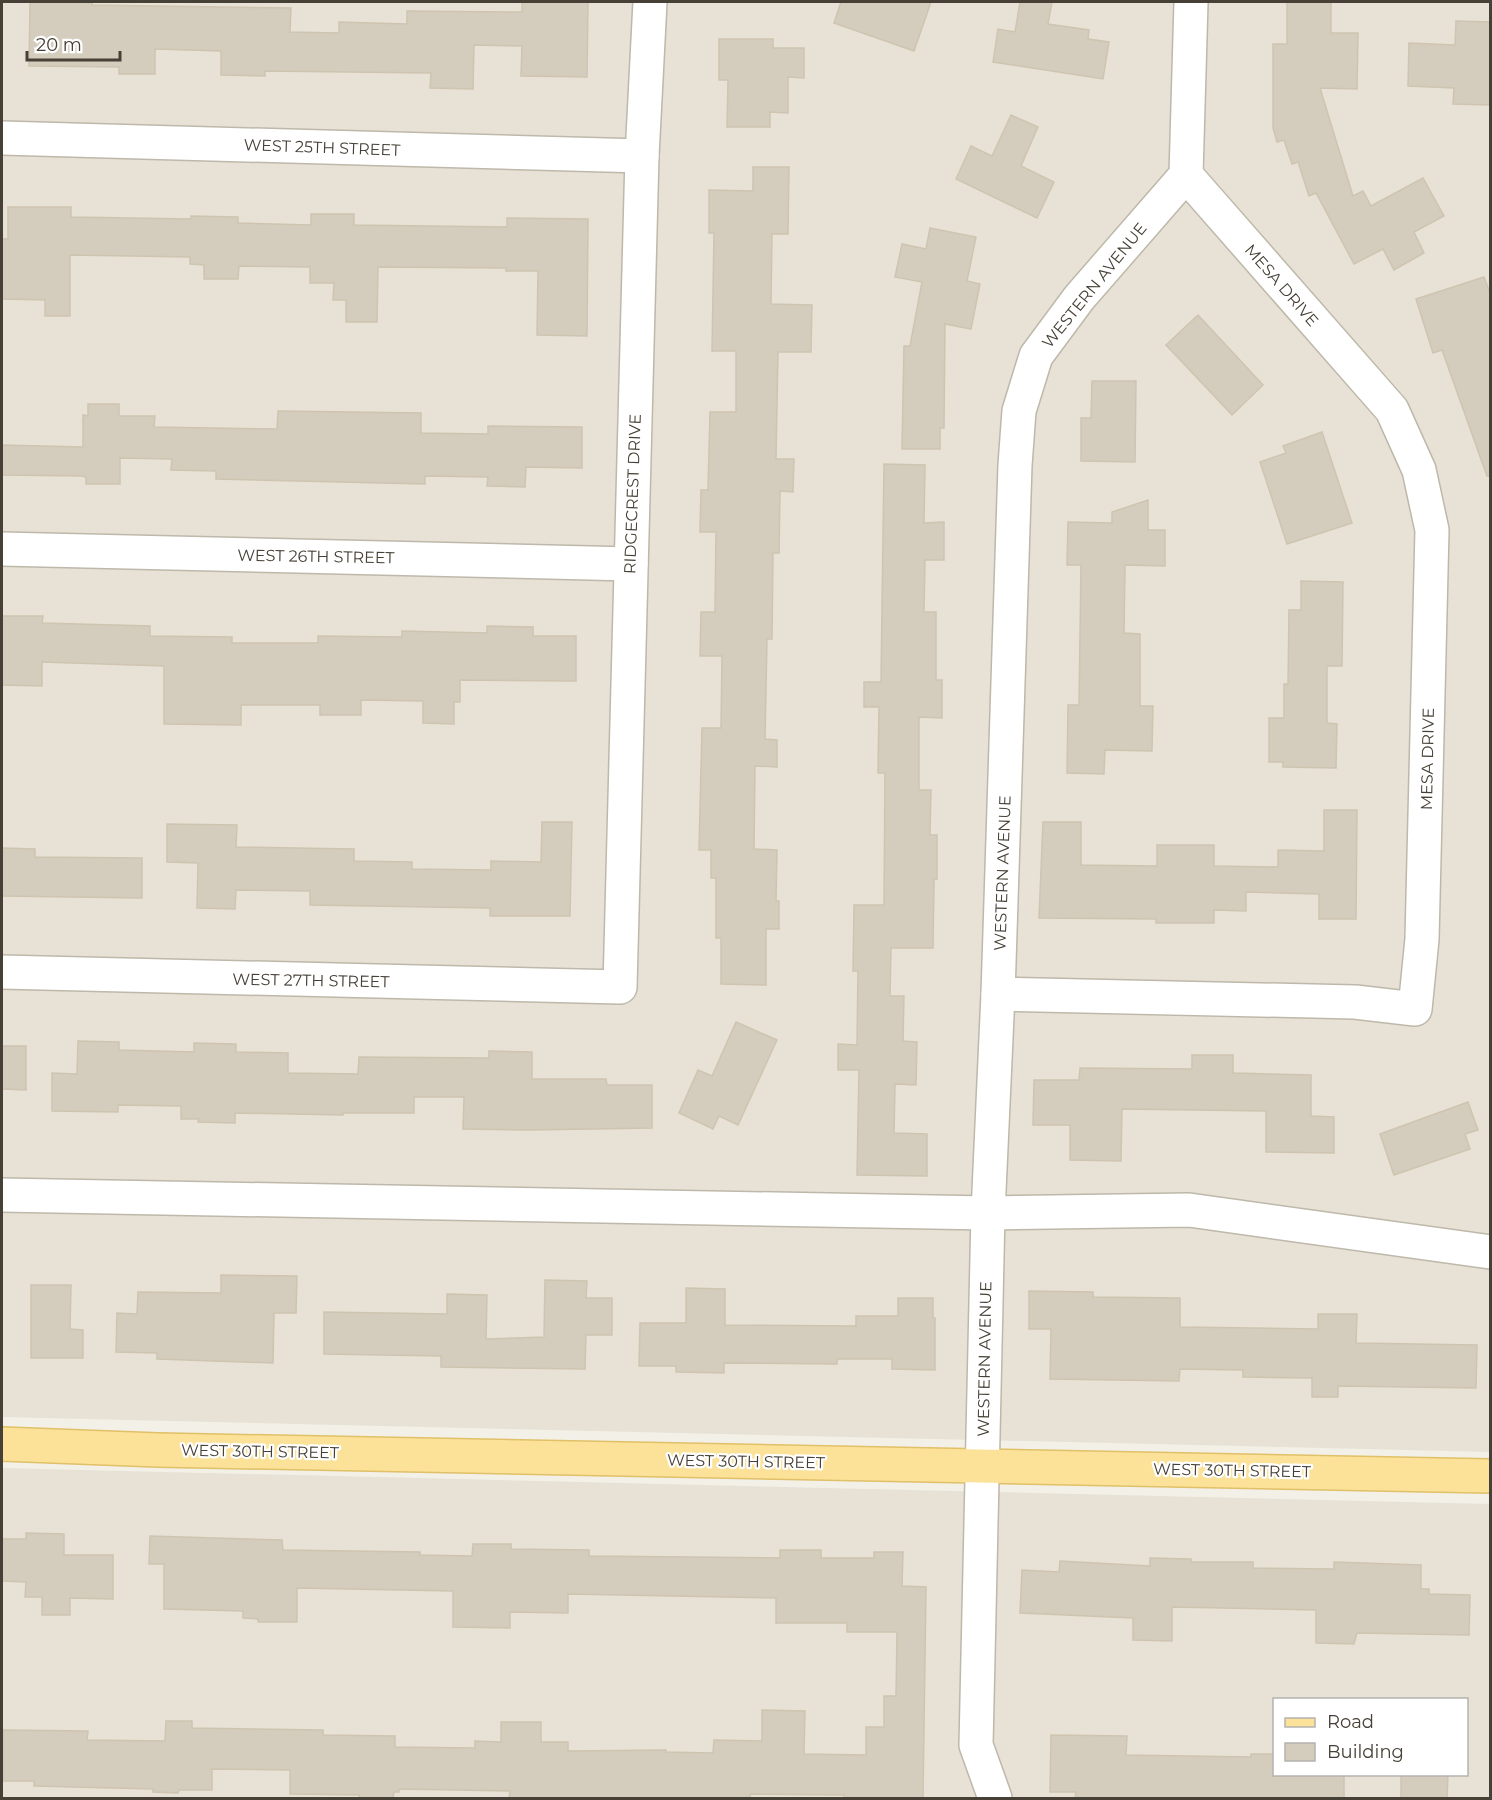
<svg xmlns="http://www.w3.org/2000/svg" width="1492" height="1800" viewBox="0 0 1492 1800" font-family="Montserrat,sans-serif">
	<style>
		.residential { fill: #e7e2d5; fill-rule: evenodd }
		.building { fill: #d4ccbd; stroke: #cfc4b0; stroke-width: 1.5 }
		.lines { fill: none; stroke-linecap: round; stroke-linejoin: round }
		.minor-casing { stroke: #beb8aa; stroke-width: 36 }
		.major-casing { stroke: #e0c068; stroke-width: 36 }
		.minor { stroke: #fff; stroke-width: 33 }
		.major { stroke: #fbe298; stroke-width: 33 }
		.labels { text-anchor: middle; stroke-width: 4.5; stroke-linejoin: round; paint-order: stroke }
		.street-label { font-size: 16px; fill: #464036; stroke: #fff }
	</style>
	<rect width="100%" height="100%" fill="#f3f0e7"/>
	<!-- residential -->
	<g class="residential">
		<polygon points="2,2 1490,2 1490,1452 2,1417"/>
		<path d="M2,1468L1490,1504V1798H2ZM1274,1700H1466V1774H1274Z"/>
	</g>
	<!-- building -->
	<g class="building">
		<polygon points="30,2 92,2 92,5 291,8 290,32 339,33 339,22 407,24 407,11 522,12 522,2 588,2 587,77 521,76 522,46 474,45 473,89 430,88 431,73 265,71 265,76 221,75 221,51 155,49 155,74 119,74 119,67 29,66"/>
		<polygon points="841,2 931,2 914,51 834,23"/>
		<polygon points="1020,2 1052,2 1048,24 1089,30 1088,39 1109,42 1103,79 993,62 998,29 1015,32"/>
		<polygon points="1287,2 1331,2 1331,33 1358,33 1357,89 1320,88 1353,196 1363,191 1371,206 1423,178 1444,216 1414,232 1424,253 1394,270 1383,249 1354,264 1316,193 1309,196 1298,162 1292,164 1284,140 1277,142 1273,128 1273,44 1287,44"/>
		<polygon points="1456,21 1491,22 1491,105 1453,104 1454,88 1408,86 1409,43 1455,45"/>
		<polygon points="719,39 773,39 773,48 804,48 804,78 788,77 788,113 770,112 770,127 727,127 728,80 719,80"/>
		<polygon points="1011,115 1038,127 1021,166 1054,182 1037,218 956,179 971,146 992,156"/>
		<polygon points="753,167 789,167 788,234 772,234 771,304 812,305 811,352 778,352 776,459 794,459 793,492 780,491 779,553 773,553 772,639 767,639 765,739 777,740 777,767 755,766 754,849 777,850 776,901 779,901 779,929 766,929 766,985 721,984 721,938 716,938 716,878 711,878 711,850 699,850 702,728 721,728 722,656 700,656 701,612 715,612 716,532 700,532 701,490 708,490 710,412 736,412 736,351 712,351 714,233 709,233 709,190 753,191"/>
		<polygon points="8,207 71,207 71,217 191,219 191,216 238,217 238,223 311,225 311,214 354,214 354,225 507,227 507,218 588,219 587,336 537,335 538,271 506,271 506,268 378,267 377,322 346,322 346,300 333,300 334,283 310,283 310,267 239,266 238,279 204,279 204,265 190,264 190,257 70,255 70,316 45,316 45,300 2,299 2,239 8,239"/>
		<polygon points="930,228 976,237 967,281 980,284 971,329 945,324 944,428 940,428 940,449 902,449 904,346 910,346 922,282 895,277 902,244 926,249"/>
		<polygon points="1484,277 1491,296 1491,476 1487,476 1442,350 1433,353 1416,299"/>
		<polygon points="1198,315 1263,385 1232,415 1166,345"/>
		<polygon points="1092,381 1136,381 1135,462 1081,461 1081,418 1091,418"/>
		<polygon points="88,404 119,404 119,416 155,416 154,427 277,429 278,411 421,413 421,433 488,434 488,426 582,427 582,468 526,467 525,487 487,486 488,477 425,476 425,484 216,479 216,471 171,470 172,459 120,458 120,484 86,484 86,477 82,476 2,475 2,445 83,447 83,415 88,416"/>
		<polygon points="1322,432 1352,523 1287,544 1260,462 1286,453 1283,446"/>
		<polygon points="884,464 925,465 924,523 944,522 944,560 925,560 924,612 936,612 936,680 942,680 942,718 919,717 919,790 931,790 930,835 937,835 937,879 934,879 933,948 891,948 890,996 904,996 903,1041 917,1042 916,1085 895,1084 894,1133 927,1134 927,1176 857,1175 859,1070 838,1070 838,1044 857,1045 858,971 853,971 854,905 884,905 885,773 878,773 879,707 864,707 864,682 881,682"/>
		<polygon points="1148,500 1148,530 1165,530 1165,566 1125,565 1124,633 1140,634 1140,706 1153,706 1152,751 1105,750 1104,774 1067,773 1068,705 1079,705 1081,565 1067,565 1068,522 1112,523 1112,512"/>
		<polygon points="1301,581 1343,582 1342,666 1327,666 1327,723 1337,724 1336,768 1283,767 1283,762 1269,762 1269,718 1284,718 1284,684 1288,684 1289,610 1301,610"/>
		<polygon points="2,616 43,616 42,623 150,626 150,636 232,637 232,643 318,643 318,636 402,637 402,631 487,633 487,626 533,627 533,636 576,636 576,681 460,680 460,702 454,702 454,724 423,723 423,701 361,700 361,715 320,715 320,705 241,705 241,725 164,724 164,666 42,662 42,686 2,685"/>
		<polygon points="1324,810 1357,810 1356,919 1319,919 1319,894 1246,892 1246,911 1214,910 1214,923 1156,923 1156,919 1039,918 1043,822 1081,822 1081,865 1157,866 1157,845 1214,845 1214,866 1278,867 1278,850 1324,851"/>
		<polygon points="542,822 572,822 570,916 490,916 490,908 310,905 310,891 236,890 235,909 197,908 198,863 167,862 167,824 237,825 236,847 354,849 354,861 412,862 412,869 491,870 491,861 541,862"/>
		<polygon points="2,848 35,849 35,857 142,858 142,898 2,896"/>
		<polygon points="736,1022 777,1040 738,1125 719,1116 713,1129 679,1113 698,1070 712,1076"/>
		<polygon points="78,1041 119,1042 119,1050 194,1052 194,1043 236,1044 236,1052 288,1053 288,1073 358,1074 359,1057 489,1058 489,1051 532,1052 532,1079 606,1079 607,1085 652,1085 652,1128 530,1130 463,1129 464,1097 414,1097 414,1113 343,1113 343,1115 235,1113 235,1123 198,1122 199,1119 181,1119 181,1106 118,1105 118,1112 52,1111 52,1073 77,1074"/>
		<polygon points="2,1046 26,1046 26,1090 2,1089"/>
		<polygon points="1192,1055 1233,1055 1233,1073 1311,1075 1311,1116 1334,1117 1334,1153 1266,1152 1266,1111 1122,1109 1121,1161 1070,1160 1070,1125 1033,1125 1034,1080 1079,1080 1080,1068 1192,1069"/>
		<polygon points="1468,1102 1478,1130 1465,1134 1470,1149 1394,1175 1380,1134"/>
		<polygon points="221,1275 297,1276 296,1313 274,1313 273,1363 157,1359 157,1353 116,1352 117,1313 137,1314 138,1292 221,1293"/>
		<polygon points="545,1280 587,1281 586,1298 612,1298 612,1335 586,1335 585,1369 441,1367 441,1356 324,1354 324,1312 447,1314 447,1294 487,1295 486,1339 544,1337"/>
		<polygon points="31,1285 71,1285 70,1329 83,1330 83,1358 31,1358"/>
		<polygon points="686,1288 725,1289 725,1325 856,1326 856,1316 898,1316 898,1298 933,1298 933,1318 935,1318 935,1370 892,1369 892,1359 837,1359 837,1364 724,1363 724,1373 676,1372 676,1366 639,1366 640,1323 686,1323"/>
		<polygon points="1029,1291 1093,1292 1093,1297 1180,1298 1180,1327 1318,1329 1318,1314 1357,1314 1356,1343 1477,1345 1476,1388 1338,1386 1338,1397 1312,1397 1312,1378 1243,1377 1243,1370 1180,1369 1179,1381 1050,1379 1051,1329 1029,1329"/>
		<polygon points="26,1533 64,1534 64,1555 113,1555 113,1599 70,1598 70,1615 42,1615 42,1597 25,1597 26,1582 2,1581 2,1539 26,1539"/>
		<polygon points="150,1536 282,1540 283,1550 420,1552 420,1555 472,1556 473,1544 511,1544 511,1549 589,1550 589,1556 780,1558 780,1550 821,1550 821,1558 874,1558 874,1552 903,1552 902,1586 926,1587 923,1798 844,1798 844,1795 750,1794 750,1798 509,1798 510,1791 399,1789 399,1792 394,1792 393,1798 359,1798 359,1795 290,1794 290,1770 212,1769 212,1790 179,1790 178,1793 153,1792 153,1789 34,1786 34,1781 3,1781 3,1730 88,1731 87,1740 165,1741 166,1721 192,1721 192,1728 323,1730 323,1735 395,1736 395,1747 475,1748 475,1741 501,1742 501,1722 541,1722 541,1742 568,1742 568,1751 666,1750 666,1752 713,1753 714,1740 762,1741 762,1710 805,1711 804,1754 866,1755 866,1727 884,1727 884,1696 896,1696 897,1632 847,1632 847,1623 776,1623 776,1598 568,1594 568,1613 510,1612 510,1628 453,1627 453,1591 297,1588 297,1622 258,1622 258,1619 243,1618 243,1611 164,1609 164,1564 149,1564"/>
		<polygon points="1150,1558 1191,1559 1191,1562 1253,1562 1253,1568 1334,1569 1334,1562 1421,1565 1421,1589 1429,1589 1429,1594 1470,1595 1469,1635 1357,1633 1354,1644 1316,1643 1316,1610 1172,1607 1172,1641 1133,1640 1133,1618 1020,1613 1022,1570 1059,1572 1060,1561 1150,1566"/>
		<polygon points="1051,1735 1127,1736 1126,1755 1251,1757 1251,1754 1275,1754 1275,1774 1344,1774 1344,1798 1075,1798 1076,1792 1050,1792"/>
		<polygon points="1401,1774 1448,1774 1447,1798 1401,1798"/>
	</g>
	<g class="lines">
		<!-- minor casing -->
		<g class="minor-casing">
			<g id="minor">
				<polyline points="2,138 642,156"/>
				<polyline points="2,549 631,564"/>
				<polyline points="2,972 620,987 642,156 650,2"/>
				<polyline points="998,994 1355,1002 1415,1009 1422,939 1432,530 1419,470 1392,410 1186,175"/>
				<polyline points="2,1195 988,1213 1189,1210 1490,1252"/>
				<polyline points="995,1798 976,1745 988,1213 998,994 1015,465 1019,411 1036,356 1079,298 1186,175 1191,2"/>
			</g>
		</g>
		<!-- major casing -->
		<g class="major-casing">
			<polyline id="major" points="2,1444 158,1450 1490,1476"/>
		</g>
		<!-- minor -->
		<use href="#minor" class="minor"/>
		<!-- major -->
		<use href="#major" class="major"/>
	</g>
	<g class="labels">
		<!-- street labels -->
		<g class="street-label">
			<text transform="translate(322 147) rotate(2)" y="6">WEST 25TH STREET</text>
			<text transform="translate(1094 285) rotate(-51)" y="6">WESTERN AVENUE</text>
			<text transform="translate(1282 285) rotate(49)" y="6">MESA DRIVE</text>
			<text transform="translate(632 494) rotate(-88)" y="6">RIDGECREST DRIVE</text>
			<text transform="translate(316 556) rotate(1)" y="6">WEST 26TH STREET</text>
			<text transform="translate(1427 759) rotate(-89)" y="6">MESA DRIVE</text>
			<text transform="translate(1002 873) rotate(-88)" y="6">WESTERN AVENUE</text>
			<text transform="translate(311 980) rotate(1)" y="6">WEST 27TH STREET</text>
			<text transform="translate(984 1359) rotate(-89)" y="6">WESTERN AVENUE</text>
			<text transform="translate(260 1451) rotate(1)" y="6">WEST 30TH STREET</text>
			<text transform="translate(746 1461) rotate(1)" y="6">WEST 30TH STREET</text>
			<text transform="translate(1232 1470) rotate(1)" y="6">WEST 30TH STREET</text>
		</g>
	</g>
	<!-- border -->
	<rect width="1492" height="1800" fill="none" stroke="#464036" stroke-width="6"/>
	<!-- legend -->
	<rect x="1273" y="1698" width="195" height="78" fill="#ffffff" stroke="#b5b3af" stroke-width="1.5"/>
	<rect x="1285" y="1718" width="30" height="9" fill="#fbe298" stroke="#b5b3af" stroke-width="1.5"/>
	<text x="1327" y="1728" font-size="18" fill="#464036">Road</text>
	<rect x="1285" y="1743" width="30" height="18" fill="#d4ccbd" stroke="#b5b3af" stroke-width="1.5"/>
	<text x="1327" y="1758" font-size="18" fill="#464036">Building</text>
	<!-- scale -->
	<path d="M27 51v9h93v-9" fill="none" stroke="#464036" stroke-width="3"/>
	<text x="36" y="51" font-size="18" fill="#464036" stroke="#ffffff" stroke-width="4.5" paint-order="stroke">20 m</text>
</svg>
